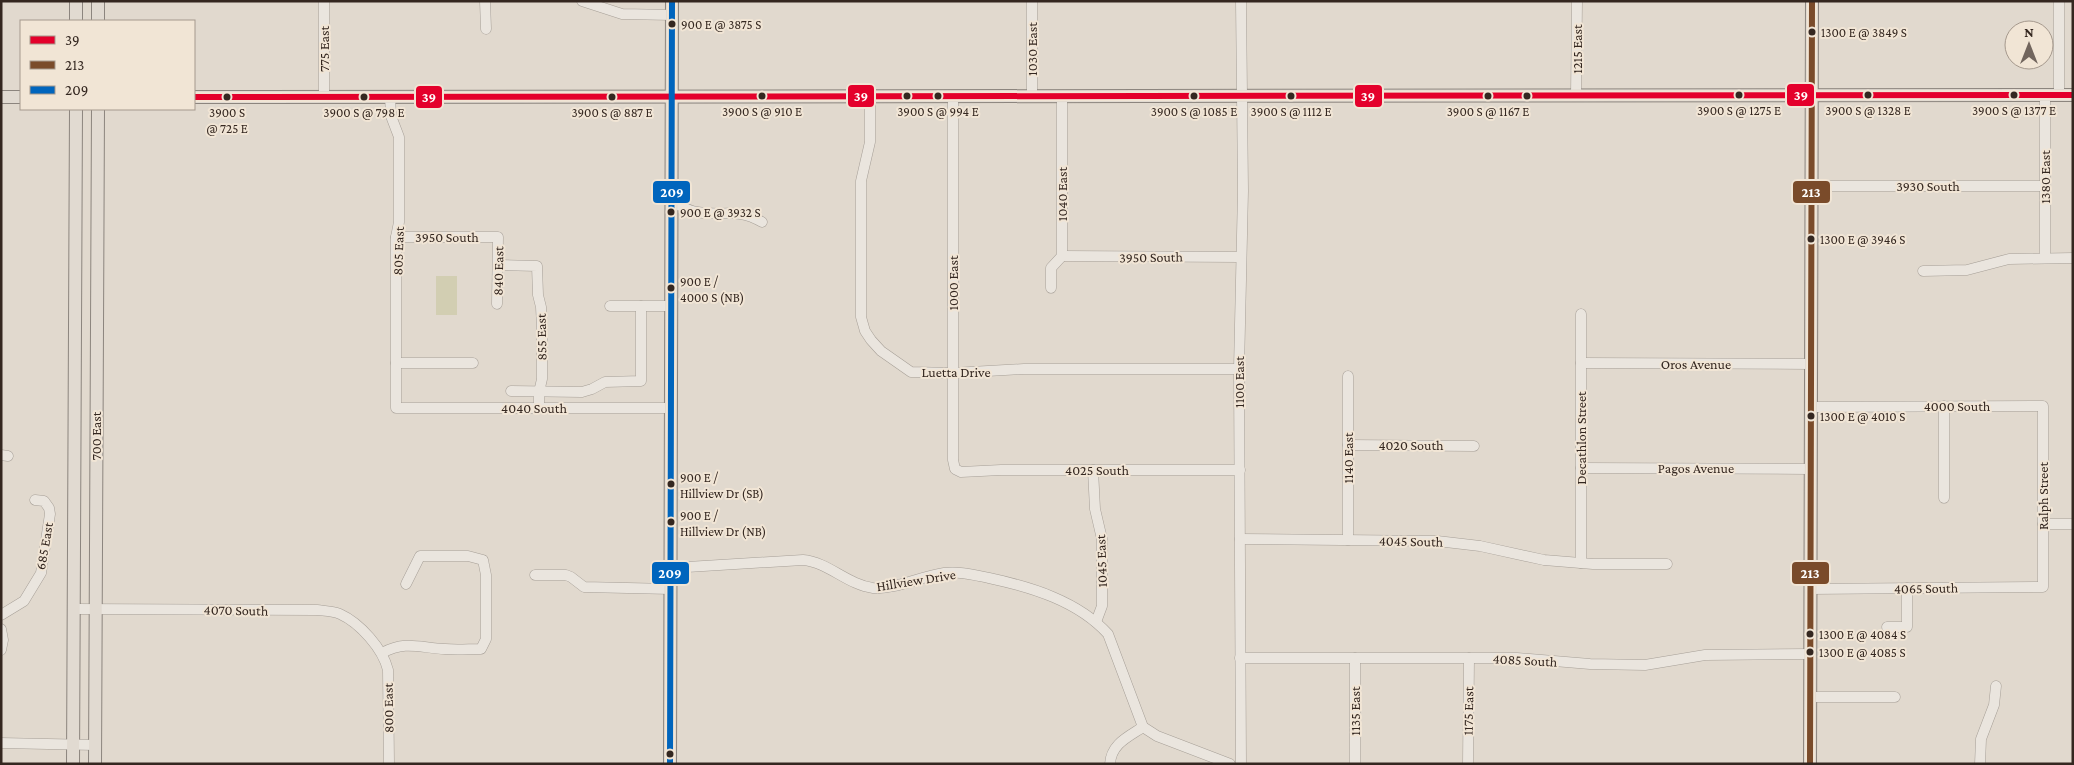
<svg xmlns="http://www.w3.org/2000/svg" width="2074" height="765" viewBox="0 0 2074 765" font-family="'Crimson Pro',serif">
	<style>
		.green { fill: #d2ceb2 }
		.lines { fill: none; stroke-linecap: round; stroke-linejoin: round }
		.minor-casing { stroke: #a69f97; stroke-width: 11 }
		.major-casing { stroke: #8c857e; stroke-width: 14 }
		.minor { stroke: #eae5de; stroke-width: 10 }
		.major { stroke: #e1dad1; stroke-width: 12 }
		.bus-1-casing { stroke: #f1e5d5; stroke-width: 10 }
		.bus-2-casing { stroke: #f1e5d5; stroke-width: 10 }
		.bus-3-casing { stroke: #f1e5d5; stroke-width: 10 }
		.bus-1 { stroke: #e4002b; stroke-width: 6 }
		.bus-2 { stroke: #7a4b2a; stroke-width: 6 }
		.bus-3 { stroke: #0065bd; stroke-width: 6 }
		.bus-dot { fill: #342720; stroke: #f1e5d5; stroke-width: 2 }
		.labels { text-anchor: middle; stroke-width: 4; stroke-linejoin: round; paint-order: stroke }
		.bus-label { font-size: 13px; fill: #342720; stroke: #f1e5d5 }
		.street-label { font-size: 14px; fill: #342720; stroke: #f1e5d5 }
		.line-badge { stroke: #f1e5d5; stroke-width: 2 }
		.badge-label { font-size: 14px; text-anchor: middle; font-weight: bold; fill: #fff }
	</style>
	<rect width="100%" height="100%" fill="#e1d9ce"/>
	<!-- green -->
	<rect class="green" x="436" y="276" width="21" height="39"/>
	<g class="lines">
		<!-- minor casing -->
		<g class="minor-casing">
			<g id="minor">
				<polyline points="485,1 486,29"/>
				<polyline points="582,1 622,14 672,15"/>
				<polyline points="1032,1 1032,97"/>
				<polyline points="1241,1 1243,191 1239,369 1241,764"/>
				<polyline points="2059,95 2059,1"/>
				<polyline points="324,96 324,1"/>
				<polyline points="390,96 391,116 399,137 399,222 396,237 396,408 671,408"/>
				<polyline points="1576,96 1577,1"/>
				<polyline points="870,97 870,142 861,181 861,317 865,331 871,340 881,351 911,372 953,373 1024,369 1239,369"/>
				<polyline points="953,97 953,460 955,469 961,472 1001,470 1240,470"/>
				<polyline points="1811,186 2044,186"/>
				<path d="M672,202C680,205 688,211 697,212C723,217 736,207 762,222"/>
				<polyline points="396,237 498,237 497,304"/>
				<polyline points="1062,256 1240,257"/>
				<polyline points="2045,258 2045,95"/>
				<polyline points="498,265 537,266 538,295 541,307 542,327 542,379 539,392 539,408"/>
				<polyline points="1923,271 1967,270 2009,259 2073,258"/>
				<polyline points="1051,288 1051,268 1062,256 1062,97"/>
				<polyline points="610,306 672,306"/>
				<polyline points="1581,314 1581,563"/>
				<polyline points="396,363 473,363"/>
				<polyline points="1581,363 1811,364"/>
				<polyline points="1348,376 1348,540"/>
				<polyline points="511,391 582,392 592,389 605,382 641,381 641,306"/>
				<polyline points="1348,445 1474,446"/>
				<polyline points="1,455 8,456"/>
				<polyline points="1581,468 1810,469"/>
				<polyline points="1093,470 1095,509 1102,539 1102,606 1096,622"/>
				<polyline points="1944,498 1944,406"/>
				<polyline points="2043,524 2073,524"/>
				<polyline points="1240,539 1437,541 1480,546 1544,560 1593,564 1667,564"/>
				<path d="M671,568L803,560C828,562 848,585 873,588C894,590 922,576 944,573C959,571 974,575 989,578C1031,587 1078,601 1108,634L1143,727L1157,736L1230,764"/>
				<polyline points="535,575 566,575 571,577 584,587 671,589"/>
				<polyline points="1810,589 2043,587 2043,406 1811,407"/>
				<path d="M74,609L317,610C325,611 333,611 340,614C360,623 383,649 388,670L389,764"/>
				<polyline points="1,615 24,601 41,573 50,514 49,508 44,501 35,500"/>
				<polyline points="1887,627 1907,627 1907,588"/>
				<polyline points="1,629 3,640 1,650"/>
				<path d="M382,653C406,640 420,648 445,649C457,650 469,649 481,649L486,639V575L483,560L468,556H420L406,584"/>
				<polyline points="1240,658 1517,658 1590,664 1645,665 1705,655 1810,654"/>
				<polyline points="1810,697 1895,697"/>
				<polyline points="1,743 95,745"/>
				<path d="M1110,764C1111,744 1128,737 1143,727"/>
				<polyline points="1355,764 1355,658"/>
				<polyline points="1468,764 1469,658"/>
				<polyline points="1980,764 1981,739 1994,705 1996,686"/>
			</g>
		</g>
		<!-- major casing -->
		<g class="major-casing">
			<g id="major">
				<polyline points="76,21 76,1"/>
				<polyline points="98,21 98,1"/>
				<polyline points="1,97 21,97"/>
				<polyline points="194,97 2073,95"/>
				<polyline points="73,764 76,109"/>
				<polyline points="95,764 98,109"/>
				<polyline points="670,764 672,1"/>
				<polyline points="1810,764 1812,1"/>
			</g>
		</g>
		<!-- minor -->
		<use href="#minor" class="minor"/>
		<!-- major -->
		<use href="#major" class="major"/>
		<!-- bus-1 casing -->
		<g class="bus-1-casing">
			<polyline id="bus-1" points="194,97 2073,95"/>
		</g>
		<!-- bus-2 casing -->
		<g class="bus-2-casing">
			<polyline id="bus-2" points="1810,764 1812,1"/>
		</g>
		<!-- bus-3 casing -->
		<g class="bus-3-casing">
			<polyline id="bus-3" points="670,764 672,1"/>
		</g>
		<!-- bus-1 -->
		<use href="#bus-1" class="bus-1"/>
		<!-- bus-2 -->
		<use href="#bus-2" class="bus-2"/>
		<!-- bus-3 -->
		<use href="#bus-3" class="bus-3"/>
	</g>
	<!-- markers -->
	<g class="bus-dot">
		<circle cx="672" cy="24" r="4.5"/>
		<circle cx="1812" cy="32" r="4.5"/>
		<circle cx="1739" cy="95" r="4.5"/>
		<circle cx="1868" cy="95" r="4.5"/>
		<circle cx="2014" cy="95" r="4.5"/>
		<circle cx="762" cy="96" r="4.5"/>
		<circle cx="907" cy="96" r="4.5"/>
		<circle cx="938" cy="96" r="4.5"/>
		<circle cx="1194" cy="96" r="4.5"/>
		<circle cx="1291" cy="96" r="4.5"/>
		<circle cx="1488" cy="96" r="4.5"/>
		<circle cx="1527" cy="96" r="4.5"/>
		<circle cx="227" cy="97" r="4.5"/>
		<circle cx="364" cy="97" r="4.5"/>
		<circle cx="612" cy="97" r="4.5"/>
		<circle cx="671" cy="212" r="4.5"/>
		<circle cx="1811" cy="239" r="4.5"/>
		<circle cx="671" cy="288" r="4.5"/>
		<circle cx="1811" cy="416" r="4.5"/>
		<circle cx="671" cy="484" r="4.5"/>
		<circle cx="671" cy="522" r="4.5"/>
		<circle cx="1810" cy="634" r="4.5"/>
		<circle cx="1810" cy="652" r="4.5"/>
		<circle cx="670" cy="754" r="4.5"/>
	</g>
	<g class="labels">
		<!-- bus labels -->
		<g class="bus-label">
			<text x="681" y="29" text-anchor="start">900 E @ 3875 S</text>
			<text x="1821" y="37" text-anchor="start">1300 E @ 3849 S</text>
			<text x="1739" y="115">3900 S @ 1275 E</text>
			<text x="1868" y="115">3900 S @ 1328 E</text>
			<text x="2014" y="115">3900 S @ 1377 E</text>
			<text x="762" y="116">3900 S @ 910 E</text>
			<text x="938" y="116">3900 S @ 994 E</text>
			<text x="1194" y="116">3900 S @ 1085 E</text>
			<text x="1291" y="116">3900 S @ 1112 E</text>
			<text x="1488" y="116">3900 S @ 1167 E</text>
			<text x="227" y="117">3900 S<tspan x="227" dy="16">@ 725 E</tspan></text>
			<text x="364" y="117">3900 S @ 798 E</text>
			<text x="612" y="117">3900 S @ 887 E</text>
			<text x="680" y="217" text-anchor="start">900 E @ 3932 S</text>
			<text x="1820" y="244" text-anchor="start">1300 E @ 3946 S</text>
			<text x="680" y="286" text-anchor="start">900 E /<tspan x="680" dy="16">4000 S (NB)</tspan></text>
			<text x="1820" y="421" text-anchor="start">1300 E @ 4010 S</text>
			<text x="680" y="482" text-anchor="start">900 E /<tspan x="680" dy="16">Hillview Dr (SB)</tspan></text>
			<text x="680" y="520" text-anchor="start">900 E /<tspan x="680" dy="16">Hillview Dr (NB)</tspan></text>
			<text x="1819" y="639" text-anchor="start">1300 E @ 4084 S</text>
			<text x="1819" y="657" text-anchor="start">1300 E @ 4085 S</text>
		</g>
		<!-- street labels -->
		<g class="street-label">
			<text transform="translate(324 49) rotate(-90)" y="5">775 East</text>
			<text transform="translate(1032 49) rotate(-90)" y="5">1030 East</text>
			<text transform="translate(1577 49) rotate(-90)" y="5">1215 East</text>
			<text transform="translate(2045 177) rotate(-90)" y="5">1380 East</text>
			<text x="1928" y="191">3930 South</text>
			<text transform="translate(1062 194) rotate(-90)" y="5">1040 East</text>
			<text x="447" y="242">3950 South</text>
			<text transform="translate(398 251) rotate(-88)" y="5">805 East</text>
			<text transform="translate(1151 257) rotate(-1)" y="5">3950 South</text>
			<text transform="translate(498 271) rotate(-89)" y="5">840 East</text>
			<text transform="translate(953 283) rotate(-90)" y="5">1000 East</text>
			<text transform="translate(541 337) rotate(-91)" y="5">855 East</text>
			<text x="1696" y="369">Oros Avenue</text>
			<text x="956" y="377">Luetta Drive</text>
			<text transform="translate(1239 382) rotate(-90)" y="5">1100 East</text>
			<text x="1957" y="411">4000 South</text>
			<text x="534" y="413">4040 South</text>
			<text transform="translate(96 436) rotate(-90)" y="5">700 East</text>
			<text transform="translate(1581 438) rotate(-90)" y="5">Decathlon Street</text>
			<text x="1411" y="450">4020 South</text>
			<text transform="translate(1348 458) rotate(-90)" y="5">1140 East</text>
			<text x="1696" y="473">Pagos Avenue</text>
			<text x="1097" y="475">4025 South</text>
			<text transform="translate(2043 496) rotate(-90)" y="5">Ralph Street</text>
			<text transform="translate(1411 541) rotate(1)" y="5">4045 South</text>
			<text transform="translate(44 546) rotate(-80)" y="5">685 East</text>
			<text transform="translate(1101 561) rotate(-92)" y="5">1045 East</text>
			<text transform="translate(916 580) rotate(-9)" y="5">Hillview Drive</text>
			<text transform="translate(1926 588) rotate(-1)" y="5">4065 South</text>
			<text transform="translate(236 610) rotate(1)" y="5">4070 South</text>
			<text transform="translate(1525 660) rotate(3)" y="5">4085 South</text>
			<text transform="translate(388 708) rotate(-91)" y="5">800 East</text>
			<text transform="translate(1355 711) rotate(-90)" y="5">1135 East</text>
			<text transform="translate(1468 711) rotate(-89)" y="5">1175 East</text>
		</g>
	</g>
	<g class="line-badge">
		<rect x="1786" y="83" width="29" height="24" rx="5" fill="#e4002b"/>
		<rect x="1354" y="84" width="29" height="24" rx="5" fill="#e4002b"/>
		<rect x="847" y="84" width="28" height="24" rx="5" fill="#e4002b"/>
		<rect x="415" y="85" width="28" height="24" rx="5" fill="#e4002b"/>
		<rect x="652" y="180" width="39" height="24" rx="5" fill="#0065bd"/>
		<rect x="1792" y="180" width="39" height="24" rx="5" fill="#7a4b2a"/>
		<rect x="651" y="561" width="39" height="24" rx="5" fill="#0065bd"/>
		<rect x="1791" y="561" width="39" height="24" rx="5" fill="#7a4b2a"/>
	</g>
	<g class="badge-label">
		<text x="1801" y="100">39</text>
		<text x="1368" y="101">39</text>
		<text x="861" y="101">39</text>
		<text x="429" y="102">39</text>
		<text x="672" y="197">209</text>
		<text x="1811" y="197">213</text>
		<text x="670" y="578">209</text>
		<text x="1810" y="578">213</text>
	</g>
	<!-- border -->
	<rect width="2074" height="765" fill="none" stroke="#342720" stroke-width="5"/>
	<!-- legend -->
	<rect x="20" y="20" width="175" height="90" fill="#f1e5d5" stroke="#a5998d"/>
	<rect x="30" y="36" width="25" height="8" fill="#e4002b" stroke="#a5998d"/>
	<text x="65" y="45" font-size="15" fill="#342720">39</text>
	<rect x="30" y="61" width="25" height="8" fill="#7a4b2a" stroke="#a5998d"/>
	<text x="65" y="70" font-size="15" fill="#342720">213</text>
	<rect x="30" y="86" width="25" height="8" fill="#0065bd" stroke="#a5998d"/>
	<text x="65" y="95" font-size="15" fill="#342720">209</text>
	<!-- north arrow -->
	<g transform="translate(2029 45)"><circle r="24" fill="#f1e5d5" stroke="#a5998d"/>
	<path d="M0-4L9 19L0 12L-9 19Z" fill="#71655d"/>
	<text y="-8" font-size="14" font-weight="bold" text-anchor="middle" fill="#342720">N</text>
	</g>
</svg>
